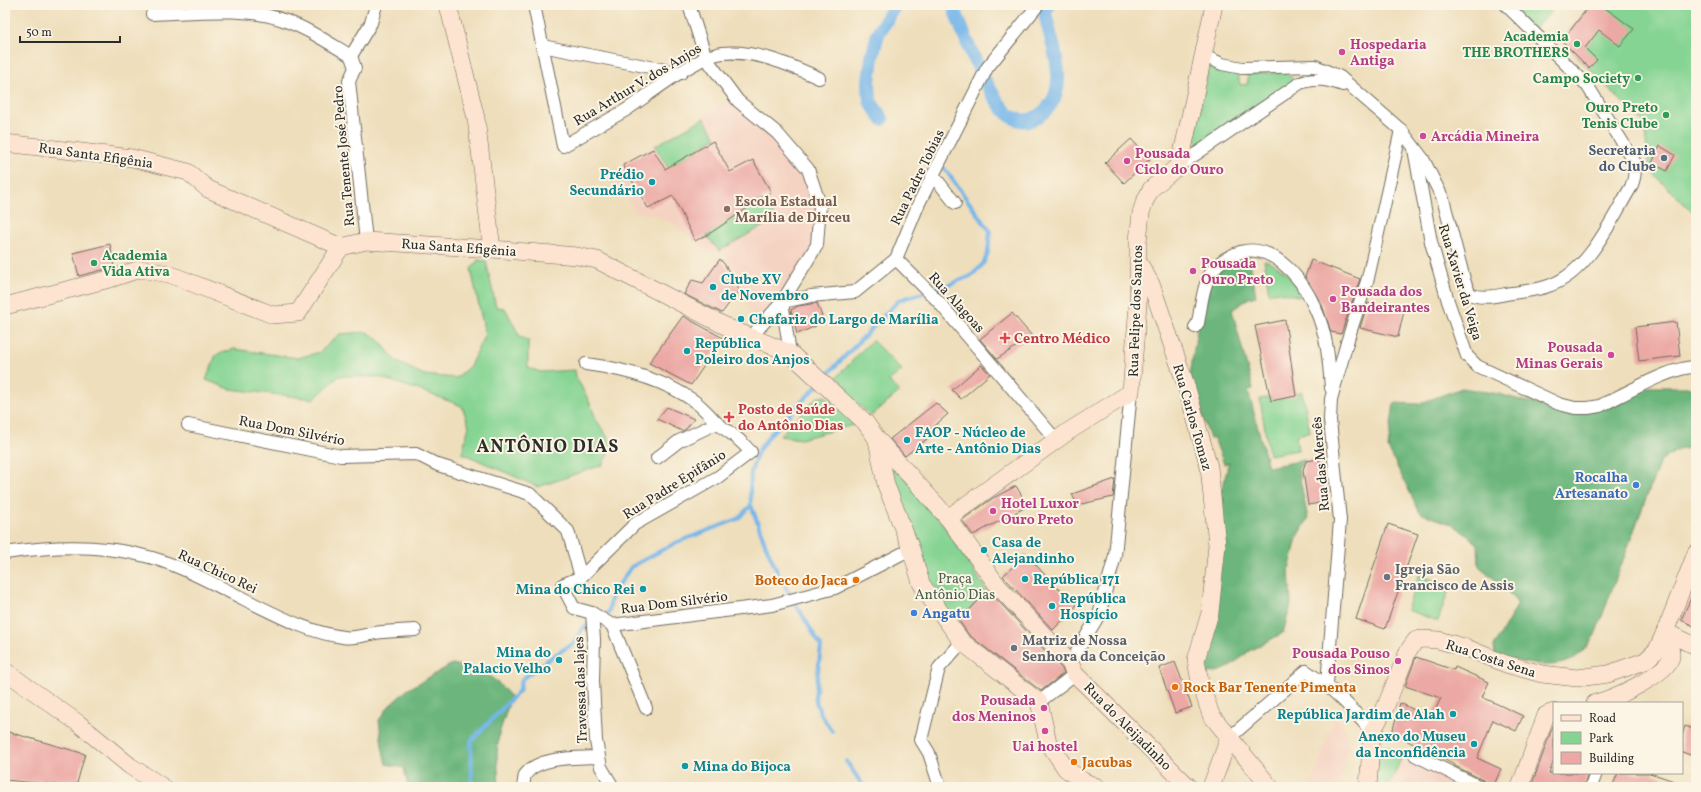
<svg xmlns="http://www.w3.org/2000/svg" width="1701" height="792" viewBox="0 0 1701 792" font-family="Vollkorn,serif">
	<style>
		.built { fill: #f5d3c2 }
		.green { fill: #85d493; stroke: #58805f }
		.forest { fill: #6cb67d; stroke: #4c7054 }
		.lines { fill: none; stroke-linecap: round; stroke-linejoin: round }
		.stream { stroke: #75b6ea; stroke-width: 4 }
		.canal { stroke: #75b6ea; stroke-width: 14 }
		.building { fill: #eca8a4 }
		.street-casing { stroke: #6f6a5d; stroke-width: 14 }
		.secondary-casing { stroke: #6f6a5d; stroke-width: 18 }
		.street { stroke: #fff; stroke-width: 12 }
		.secondary { stroke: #fde4d1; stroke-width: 17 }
		.leisure-dot { fill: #2e9e5b; stroke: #fcf5e5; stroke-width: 1.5 }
		.hotel-dot { fill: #d1479c; stroke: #fcf5e5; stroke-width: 1.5 }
		.service-dot { fill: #5c6f8a; stroke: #fcf5e5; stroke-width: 1.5 }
		.culture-dot { fill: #0f9aa8; stroke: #fcf5e5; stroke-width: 1.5 }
		.education-dot { fill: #8d6e63; stroke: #fcf5e5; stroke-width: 1.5 }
		.health-dot { fill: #e0444e; stroke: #fcf5e5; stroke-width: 1.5 }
		.shop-dot { fill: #3f7fe0; stroke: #fcf5e5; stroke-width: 1.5 }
		.worship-dot { fill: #6b7280; stroke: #fcf5e5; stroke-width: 1.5 }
		.food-dot { fill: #e8710a; stroke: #fcf5e5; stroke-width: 1.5 }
		.labels { text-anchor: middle; stroke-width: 4; stroke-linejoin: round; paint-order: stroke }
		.leisure-label { font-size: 14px; font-weight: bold; fill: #27864d; stroke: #fcf5e5; text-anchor: end }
		.hotel-label { font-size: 14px; font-weight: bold; fill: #b23c85; stroke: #fcf5e5; text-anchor: start }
		.street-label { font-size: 14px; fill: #2b2b2b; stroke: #fcf5e5 }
		.service-label { font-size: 14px; font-weight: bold; fill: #4e5e75; stroke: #fcf5e5; text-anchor: end }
		.culture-label { font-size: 14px; font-weight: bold; fill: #0d838f; stroke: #fcf5e5; text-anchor: start }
		.education-label { font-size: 14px; font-weight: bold; fill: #785e54; stroke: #fcf5e5; text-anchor: start }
		.health-label { font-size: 14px; font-weight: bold; fill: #be3a42; stroke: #fcf5e5; text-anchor: start }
		.shop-label { font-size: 14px; font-weight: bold; fill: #366cbe; stroke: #fcf5e5; text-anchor: end }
		.worship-label { font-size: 14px; font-weight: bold; fill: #5b616d; stroke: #fcf5e5; text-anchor: start }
		.park-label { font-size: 14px; fill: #465e4a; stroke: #fcf5e5 }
		.food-label { font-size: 14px; font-weight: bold; fill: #c56008; stroke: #fcf5e5; text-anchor: start }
		.district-label { font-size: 18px; font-weight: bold; letter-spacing: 1px; fill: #2b2b2b; stroke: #fcf5e5 }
	</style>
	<rect width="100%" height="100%" fill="#fcf5e5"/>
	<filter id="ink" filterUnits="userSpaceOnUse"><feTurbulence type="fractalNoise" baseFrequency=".025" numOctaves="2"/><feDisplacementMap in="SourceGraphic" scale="8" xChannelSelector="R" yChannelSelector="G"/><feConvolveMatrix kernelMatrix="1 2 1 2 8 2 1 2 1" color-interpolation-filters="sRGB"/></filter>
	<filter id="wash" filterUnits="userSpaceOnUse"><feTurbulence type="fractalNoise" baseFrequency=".012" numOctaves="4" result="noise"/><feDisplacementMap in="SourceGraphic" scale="16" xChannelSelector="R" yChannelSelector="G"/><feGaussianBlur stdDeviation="0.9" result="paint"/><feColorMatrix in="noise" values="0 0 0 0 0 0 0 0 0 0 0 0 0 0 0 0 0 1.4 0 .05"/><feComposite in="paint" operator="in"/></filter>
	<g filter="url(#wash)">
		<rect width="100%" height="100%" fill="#eedebb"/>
		<!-- built -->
		<g class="built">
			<polygon points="727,102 743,106 808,169 820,205 817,245 766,320 756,319 749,307 739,290 725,252 721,250 711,253 672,223 652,215 635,212 612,172"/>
			<polygon points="1334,717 1342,722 1349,748 1338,787 1311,787"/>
			<polygon points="1403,757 1462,787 1390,787"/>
		</g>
		<!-- green -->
		<g class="green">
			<polygon points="1507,5 1558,5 1533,30"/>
			<polygon points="1590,5 1696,5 1696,215 1649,170 1644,122 1628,108 1562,41"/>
			<polygon points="1213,67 1238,74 1240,85 1248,84 1247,74 1286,73 1295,81 1265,103 1200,144 1194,139 1208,70"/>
			<polygon points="704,118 716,138 668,168 655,146"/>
			<polygon points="759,201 767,202 775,219 719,251 706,235"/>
			<polygon points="478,260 486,261 496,307 505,308 520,337 528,340 528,368 541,372 575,370 576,377 588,399 597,421 611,442 609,452 602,465 538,487 462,453 469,426 462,406 416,389 378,377 339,376 314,399 230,389 206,380 216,355 234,349 298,358 320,352 340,334 367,332 377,338 397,362 424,375 456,378 470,366 485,334 471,269"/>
			<path d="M1264,260C1285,268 1292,278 1303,297L1278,292L1269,294Z"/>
			<polygon points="872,340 902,370 889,381 899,392 871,416 833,381"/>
			<polygon points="1302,392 1310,431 1296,436 1298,450 1269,455 1260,399"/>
			<polygon points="825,396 857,424 801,439 780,436 816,398"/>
			<polygon points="887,463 893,464 942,523 987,591 956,624 936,603"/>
			<polygon points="1419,575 1450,586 1438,621 1407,610"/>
			<polygon points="1385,746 1399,753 1401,759 1389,787 1375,787 1380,748"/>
		</g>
		<!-- forest -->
		<g class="forest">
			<path d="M1249,255L1256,296L1249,298L1232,310L1253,389L1248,390L1268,467L1305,460L1298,469L1308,519L1297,538L1289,570L1291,604L1283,633L1249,651L1231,666L1221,671L1202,674L1215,514L1229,463L1224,464L1214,438L1210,439L1190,376L1197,330L1211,281C1221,265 1232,262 1249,255Z"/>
			<path d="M1626,387H1687L1696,390V450L1681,448L1660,461L1595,635C1592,639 1588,645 1584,650C1560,676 1524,662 1495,655L1494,646L1518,604L1505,588L1479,566L1478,544L1454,525L1420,513L1388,448L1394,403L1418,404L1462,388L1499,394L1538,405L1568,407L1594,400Z"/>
			<path d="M452,664C481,670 491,673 511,697L499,734L497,752L499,787H408L404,768L386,764L382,746L379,720L389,706L407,690Z"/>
		</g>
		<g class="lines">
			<!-- stream -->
			<g class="stream">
				<polyline points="824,378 899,300 943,287 971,276 983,264 988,253 990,231 944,168"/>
				<polyline points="818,385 772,432 758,451 751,472 750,487 751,505 766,546 780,578 821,646 815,698 820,713 832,731"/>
				<polyline points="602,617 608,614 612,595 631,567 675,543 738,519 751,505"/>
				<polyline points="846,761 864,787"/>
				<polyline points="472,787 471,741 519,691 522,679 553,656 574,643 582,629 591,623"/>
			</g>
			<!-- canal -->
			<g class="canal">
				<path d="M953,5C964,36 984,87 1005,111C1012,119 1024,123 1033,119C1077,97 1051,47 1045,12L1049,5"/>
				<polyline points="882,119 870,101 869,82 872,57 878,34 895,5"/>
			</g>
		</g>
		<g id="blocks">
			<!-- building -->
			<g class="building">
				<polygon points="1590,5 1601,5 1634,29 1620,46 1599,30 1585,48 1597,60 1589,68 1562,41"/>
				<polygon points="1131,139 1150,159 1124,183 1105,163"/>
				<polygon points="713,141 730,172 753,160 771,192 712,232 695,241 673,196 648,208 623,165 653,149 665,169"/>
				<polygon points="1660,146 1675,155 1667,171 1652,163"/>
				<polygon points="110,244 114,267 79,276 73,253"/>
				<polygon points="720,259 725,265 739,290 722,313 684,294 692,280 703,283"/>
				<polygon points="1311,260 1360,279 1341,334 1331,332 1322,305 1305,277"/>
				<polygon points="817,303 823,319 815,322 816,326 797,334 791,310 798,306"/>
				<polygon points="1368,303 1404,311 1398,337 1360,328"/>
				<polygon points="1012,313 1032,336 997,359 980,339"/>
				<polygon points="683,316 723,338 691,385 649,363"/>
				<polygon points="1285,320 1296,396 1271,401 1255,326"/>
				<polygon points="1676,322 1680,356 1639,361 1635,327"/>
				<polygon points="981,365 990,374 961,399 952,390"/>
				<polygon points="936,403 948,414 923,436 927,439 905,456 890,439"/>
				<polygon points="667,407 694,419 686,429 682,431 657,419"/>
				<polygon points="1319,459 1326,502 1308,505 1303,470 1306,461"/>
				<polygon points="1115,479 1113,497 1077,505 1072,494"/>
				<polygon points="1016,486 1028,506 973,535 962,520 993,498"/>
				<polygon points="1388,524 1418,534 1385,629 1356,619"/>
				<polygon points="1026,554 1055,586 1077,605 1053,630 1003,576"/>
				<polygon points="1696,587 1696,627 1681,620"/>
				<polygon points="988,590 1062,669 1064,673 1041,691 969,635 959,621"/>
				<polygon points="1416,657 1454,670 1455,667 1489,682 1482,697 1523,716 1516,731 1493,720 1477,758 1501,769 1493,787 1487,785 1483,780 1455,766 1455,765 1392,733 1400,703 1431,718 1441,698 1405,686"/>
				<polygon points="1175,662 1192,707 1175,713 1159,668"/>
				<polygon points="1554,723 1554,759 1549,773 1588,773 1584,787 1531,787"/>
				<polygon points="1685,726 1696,730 1696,757 1682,752 1682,736"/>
				<polygon points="5,731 85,754 76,787 5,780"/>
				<polygon points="1618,773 1650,773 1686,785 1686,787 1612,787"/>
			</g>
		</g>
	</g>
	<g filter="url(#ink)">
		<use href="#blocks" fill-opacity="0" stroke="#6f6a5d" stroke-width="1"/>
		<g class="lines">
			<!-- street casing -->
			<g class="street-casing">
				<g id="street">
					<path d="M534,5L563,146C584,134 605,122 626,110C649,95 698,55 723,53C756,50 790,65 819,78"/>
					<polyline points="689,5 706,58 738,101 777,133 808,169 820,205 817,245 782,302 751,337"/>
					<path d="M152,14C191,13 246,6 283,20C307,28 329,43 351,56"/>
					<polyline points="542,46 681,73"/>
					<path d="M1204,56L1222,64L1242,68L1315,66L1340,77L1401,130L1423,159L1443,199L1465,283L1470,294C1483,300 1498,295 1512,293C1525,291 1539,290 1551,285C1589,271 1611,220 1631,187C1635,178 1636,171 1634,161L1587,85L1506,5"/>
					<path d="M1414,149L1431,242L1448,301L1467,356L1477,366L1559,404L1575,408H1588L1600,406C1623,395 1672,366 1696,367"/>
					<path d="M1177,167L1300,83C1316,77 1328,80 1343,85"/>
					<polyline points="933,175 955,203"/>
					<polyline points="366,241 349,81 355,68 351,56 371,23 376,5"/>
					<polyline points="896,259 937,300 1056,440"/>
					<path d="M1195,327L1198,323C1201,308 1202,290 1209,276C1214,267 1222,260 1231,256C1268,235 1302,278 1315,308C1327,334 1329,360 1331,388"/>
					<polyline points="790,353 782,302 811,296 855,292 896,259 919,203 987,68 1038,5"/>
					<polyline points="188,425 341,456 416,454 438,465 530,494 568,531 581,577 562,585 574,608 592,613 612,625 772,605 835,588 911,549"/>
					<polyline points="657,458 679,441 717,423"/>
					<path d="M5,553C49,546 98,544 141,555C177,563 211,583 244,599C275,614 309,633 343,637C355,639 364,635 375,633C388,631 402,631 415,630"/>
					<path d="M581,577L635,524L718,477L751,452C745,446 740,440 733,435C728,431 721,427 716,422C709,415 703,407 694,401C663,379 623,369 586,364"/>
					<polyline points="592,613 594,639 593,681 596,741 601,767 613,787"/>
					<polyline points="612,625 646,708"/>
					<polyline points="1070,663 1099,615 1115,556 1131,392"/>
					<polyline points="1327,684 1340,520 1330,420 1331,399 1348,339 1368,278 1401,130"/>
					<polyline points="1039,702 1075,674"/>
					<path d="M1229,738L1306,671C1335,690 1350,706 1372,732"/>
					<polyline points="1415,755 1480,787"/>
					<path d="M523,787C524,783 524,778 525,775C538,756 578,758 599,757"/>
					<polyline points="940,787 929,753 921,740 939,668 962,642"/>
					<polyline points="1591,787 1596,773"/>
				</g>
			</g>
			<!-- secondary casing -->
			<g class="secondary-casing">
				<g id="secondary">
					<polyline points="448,5 476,118 492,249"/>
					<polyline points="5,143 132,158 188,172 208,189 341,247 366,241 492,249 577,256 597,260 729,328 790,353 802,364 865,422 877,439 948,518 998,586 1070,663 1075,674 1189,787"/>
					<polyline points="1139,263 1151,284 1186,385 1209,467 1217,545 1210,613 1196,660 1200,682 1211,715 1270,787"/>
					<polyline points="5,306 113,278 140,269 169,274 273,315 298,313 341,247"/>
					<polyline points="877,440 886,485 911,549 921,583 931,599 962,642 1039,702 1048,742 1066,769 1083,781 1097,787"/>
					<polyline points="948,518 1069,431 1131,392 1138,304 1138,241 1141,213 1144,203 1151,189 1177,167 1182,154 1214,5"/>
					<polyline points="1665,632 1696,646"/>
					<polyline points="5,671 78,723 130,766 163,787"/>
					<path d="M1595,703C1612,700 1668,674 1671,657C1672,648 1668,640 1665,632"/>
					<polyline points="1211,787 1229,738"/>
					<polyline points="1368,787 1372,732 1385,708 1408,651 1416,640 1423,639 1438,640 1467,648 1506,664 1542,674 1577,678 1608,674 1645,661 1657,650 1665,632 1696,553"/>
					<polyline points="1520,787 1546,715 1554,712"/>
				</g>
			</g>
			<!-- street -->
			<use href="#street" class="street"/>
			<!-- secondary -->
			<use href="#secondary" class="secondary"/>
		</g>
	</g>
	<!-- markers -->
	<g class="leisure-dot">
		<circle cx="1577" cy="44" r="4"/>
		<circle cx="1638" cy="78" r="4"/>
		<circle cx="1666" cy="115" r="4"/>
		<circle cx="94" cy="263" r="4"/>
	</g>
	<g class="hotel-dot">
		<circle cx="1342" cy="52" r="4"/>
		<circle cx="1423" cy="136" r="4"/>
		<circle cx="1127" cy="161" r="4"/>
		<circle cx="1193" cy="271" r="4"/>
		<circle cx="1333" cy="299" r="4"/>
		<circle cx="1611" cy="355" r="4"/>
		<circle cx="993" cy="511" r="4"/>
		<circle cx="1398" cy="661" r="4"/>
		<circle cx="1044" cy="708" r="4"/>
		<circle cx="1045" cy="731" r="4"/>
	</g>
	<circle class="service-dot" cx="1664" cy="158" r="4"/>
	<g class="culture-dot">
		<circle cx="652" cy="182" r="4"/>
		<circle cx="713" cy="287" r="4"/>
		<circle cx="741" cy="319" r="4"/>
		<circle cx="687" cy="351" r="4"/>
		<circle cx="907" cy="440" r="4"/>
		<circle cx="984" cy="550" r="4"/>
		<circle cx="1025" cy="579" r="4"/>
		<circle cx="643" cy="589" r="4"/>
		<circle cx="1052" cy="606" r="4"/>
		<circle cx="559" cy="660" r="4"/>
		<circle cx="1453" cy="714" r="4"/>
		<circle cx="1474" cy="744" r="4"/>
		<circle cx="685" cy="766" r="4"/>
	</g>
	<circle class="education-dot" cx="727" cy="209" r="4"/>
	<g class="health-dot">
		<path d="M1003 332h4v4h4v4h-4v4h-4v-4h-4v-4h4z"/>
		<path d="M727 411h4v4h4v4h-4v4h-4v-4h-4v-4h4z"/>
	</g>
	<g class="shop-dot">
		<circle cx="1636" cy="485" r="4"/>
		<circle cx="914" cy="613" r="4"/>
	</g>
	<g class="worship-dot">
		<circle cx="1387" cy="577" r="4"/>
		<circle cx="1014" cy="648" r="4"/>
	</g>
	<g class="food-dot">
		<circle cx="856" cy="580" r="4"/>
		<circle cx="1175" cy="687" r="4"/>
		<circle cx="1074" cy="762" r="4"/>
	</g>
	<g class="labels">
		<!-- leisure labels -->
		<g class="leisure-label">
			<text x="1569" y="41">Academia<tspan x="1569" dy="16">THE BROTHERS</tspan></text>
			<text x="1630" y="83">Campo Society</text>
			<text x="1658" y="112">Ouro Preto<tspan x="1658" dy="16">Tenis Clube</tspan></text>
			<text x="102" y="260" text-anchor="start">Academia<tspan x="102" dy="16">Vida Ativa</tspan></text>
		</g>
		<!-- hotel labels -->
		<g class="hotel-label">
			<text x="1350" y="49">Hospedaria<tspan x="1350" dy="16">Antiga</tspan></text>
			<text x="1431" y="141">Arcádia Mineira</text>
			<text x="1135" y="158">Pousada<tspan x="1135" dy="16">Ciclo do Ouro</tspan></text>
			<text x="1201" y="268">Pousada<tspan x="1201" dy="16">Ouro Preto</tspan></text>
			<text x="1341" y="296">Pousada dos<tspan x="1341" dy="16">Bandeirantes</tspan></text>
			<text x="1603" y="352" text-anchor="end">Pousada<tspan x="1603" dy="16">Minas Gerais</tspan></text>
			<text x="1001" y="508">Hotel Luxor<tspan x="1001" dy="16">Ouro Preto</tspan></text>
			<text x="1390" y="658" text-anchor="end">Pousada Pouso<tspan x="1390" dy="16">dos Sinos</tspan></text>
			<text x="1036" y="705" text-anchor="end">Pousada<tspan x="1036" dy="16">dos Meninos</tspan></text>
			<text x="1045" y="751" text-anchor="middle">Uai hostel</text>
		</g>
		<!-- street labels -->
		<g class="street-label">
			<text transform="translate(637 84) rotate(-31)" y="5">Rua Arthur V. dos Anjos</text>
			<text transform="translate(96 155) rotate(8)" y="5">Rua Santa Efigênia</text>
			<text transform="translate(343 156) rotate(-95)" y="5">Rua Tenente José Pedro</text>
			<text transform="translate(917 177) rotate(-64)" y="5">Rua Padre Tobias</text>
			<text transform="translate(459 247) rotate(4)" y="5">Rua Santa Efigênia</text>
			<text transform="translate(1461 282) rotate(73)" y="5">Rua Xavier da Veiga</text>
			<text transform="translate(957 302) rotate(48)" y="5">Rua Alagoas</text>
			<text transform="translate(1135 311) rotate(-88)" y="5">Rua Felipe dos Santos</text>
			<text transform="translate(1193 417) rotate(74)" y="5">Rua Carlos Tomaz</text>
			<text transform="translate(292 430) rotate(11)" y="5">Rua Dom Silvério</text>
			<text transform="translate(1320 464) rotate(-95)" y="5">Rua das Mercês</text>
			<text transform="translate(674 484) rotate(-32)" y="5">Rua Padre Epifânio</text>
			<text transform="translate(218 571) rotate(25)" y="5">Rua Chico Rei</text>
			<text transform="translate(674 602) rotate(-7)" y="5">Rua Dom Silvério</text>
			<text transform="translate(1491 658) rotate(18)" y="5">Rua Costa Sena</text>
			<text transform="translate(580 690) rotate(-92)" y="5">Travessa das lajes</text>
			<text transform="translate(1128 726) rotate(45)" y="5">Rua do Aleijadinho</text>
		</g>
		<!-- service labels -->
		<g class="service-label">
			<text x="1656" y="155">Secretaria<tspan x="1656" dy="16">do Clube</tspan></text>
		</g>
		<!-- culture labels -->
		<g class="culture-label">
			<text x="644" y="179" text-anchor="end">Prédio<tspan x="644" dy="16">Secundário</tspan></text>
			<text x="721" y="284">Clube XV<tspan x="721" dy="16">de Novembro</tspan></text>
			<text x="749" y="324">Chafariz do Largo de Marília</text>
			<text x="695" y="348">República<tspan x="695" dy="16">Poleiro dos Anjos</tspan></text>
			<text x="915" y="437">FAOP - Núcleo de<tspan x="915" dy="16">Arte - Antônio Dias</tspan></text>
			<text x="992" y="547">Casa de<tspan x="992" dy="16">Alejandinho</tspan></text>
			<text x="1033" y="584">República 171</text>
			<text x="635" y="594" text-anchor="end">Mina do Chico Rei</text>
			<text x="1060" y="603">República<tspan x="1060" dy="16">Hospício</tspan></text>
			<text x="551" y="657" text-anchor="end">Mina do<tspan x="551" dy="16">Palacio Velho</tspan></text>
			<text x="1445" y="719" text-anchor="end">República Jardim de Alah</text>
			<text x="1466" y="741" text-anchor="end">Anexo do Museu<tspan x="1466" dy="16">da Inconfidência</tspan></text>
			<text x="693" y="771">Mina do Bijoca</text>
		</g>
		<!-- education labels -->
		<g class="education-label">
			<text x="735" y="206">Escola Estadual<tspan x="735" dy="16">Marília de Dirceu</tspan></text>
		</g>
		<!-- health labels -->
		<g class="health-label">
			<text x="1014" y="343">Centro Médico</text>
			<text x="738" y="414">Posto de Saúde<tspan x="738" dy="16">do Antônio Dias</tspan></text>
		</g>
		<!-- shop labels -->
		<g class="shop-label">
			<text x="1628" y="482">Rocalha<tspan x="1628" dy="16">Artesanato</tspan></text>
			<text x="922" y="618" text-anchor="start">Angatu</text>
		</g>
		<!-- worship labels -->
		<g class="worship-label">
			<text x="1395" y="574">Igreja São<tspan x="1395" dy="16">Francisco de Assis</tspan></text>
			<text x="1022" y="645">Matriz de Nossa<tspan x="1022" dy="16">Senhora da Conceição</tspan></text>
		</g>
		<!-- park labels -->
		<g class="park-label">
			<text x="955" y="583">Praça<tspan x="955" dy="16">Antônio Dias</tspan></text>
		</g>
		<!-- food labels -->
		<g class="food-label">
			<text x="848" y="585" text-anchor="end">Boteco do Jaca</text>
			<text x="1183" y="692">Rock Bar Tenente Pimenta</text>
			<text x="1082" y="767">Jacubas</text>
		</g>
		<!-- district labels -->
		<g class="district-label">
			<text x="548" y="452">ANTÔNIO DIAS</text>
		</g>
	</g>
	<!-- margin -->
	<rect width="1701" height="792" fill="none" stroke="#fcf5e5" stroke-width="20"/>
	<!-- legend -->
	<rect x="1553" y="702" width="130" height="72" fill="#fcf5e5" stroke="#a8a49b"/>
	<rect x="1561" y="715" width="20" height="6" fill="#fde4d1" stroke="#a8a49b"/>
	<text x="1589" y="722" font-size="12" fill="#2b2b2b">Road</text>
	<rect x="1561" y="732" width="20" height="12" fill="#85d493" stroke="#a8a49b"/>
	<text x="1589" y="742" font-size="12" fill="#2b2b2b">Park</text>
	<rect x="1561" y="752" width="20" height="12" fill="#eca8a4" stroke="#a8a49b"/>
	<text x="1589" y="762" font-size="12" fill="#2b2b2b">Building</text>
	<!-- scale -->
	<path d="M20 36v6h100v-6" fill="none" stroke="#2b2b2b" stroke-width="2"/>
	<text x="26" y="36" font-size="12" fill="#2b2b2b" stroke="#fcf5e5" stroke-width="3" paint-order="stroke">50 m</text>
</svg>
